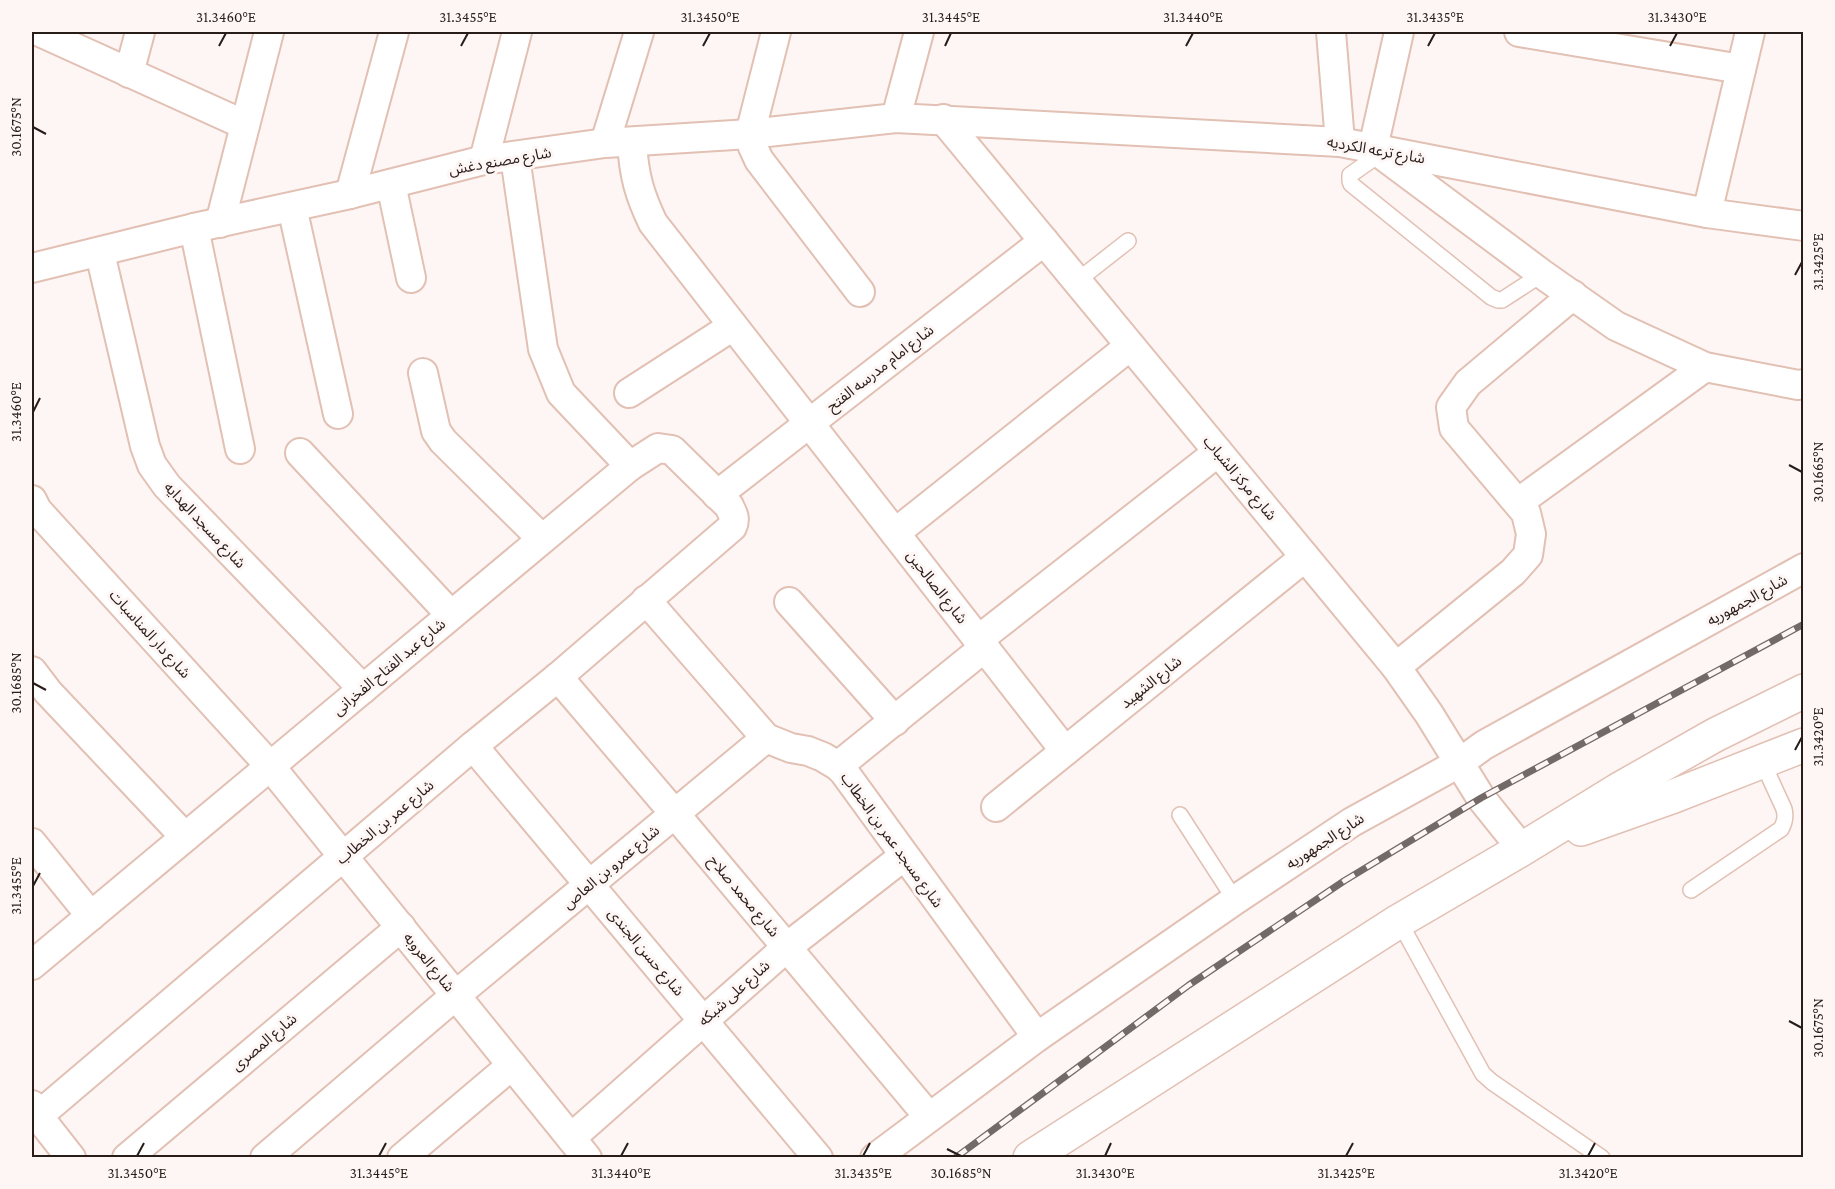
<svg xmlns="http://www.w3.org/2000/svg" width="1835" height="1189" viewBox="0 0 1835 1189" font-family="'Crimson Pro','Noto Sans Arabic',serif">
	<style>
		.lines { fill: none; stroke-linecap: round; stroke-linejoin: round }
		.lane-casing { stroke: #e2c0b4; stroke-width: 18 }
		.street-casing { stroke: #e2c0b4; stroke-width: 32 }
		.secondary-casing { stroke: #e2c0b4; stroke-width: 36 }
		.lane { stroke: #fff; stroke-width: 15 }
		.street { stroke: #fff; stroke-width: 28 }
		.secondary { stroke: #fff; stroke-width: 33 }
		.rail-casing { stroke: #736966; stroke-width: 7 }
		.rail { stroke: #fdf6f4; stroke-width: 4.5; stroke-dasharray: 14; stroke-linecap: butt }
		.ticks { fill: none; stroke: #291d19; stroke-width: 2 }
		.labels { text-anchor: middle; stroke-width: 6; stroke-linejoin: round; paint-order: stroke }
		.street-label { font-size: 15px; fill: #291d19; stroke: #fdf6f4 }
		.neatline { fill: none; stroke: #291d19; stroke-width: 2 }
		.ticks-label { font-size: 15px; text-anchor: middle; fill: #291d19 }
	</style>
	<rect width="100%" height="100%" fill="#fdf6f4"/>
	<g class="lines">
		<!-- lane casing -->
		<g class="lane-casing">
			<g id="lane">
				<polyline points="1380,154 1350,175 1350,181 1351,184 1491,297 1498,300 1502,300 1542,274"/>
				<polyline points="1077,281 1128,241"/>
				<polyline points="1180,815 1235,900"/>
				<path d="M1691,890L1781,829C1785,822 1786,817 1784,809L1762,761"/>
				<polyline points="1399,921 1483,1074 1492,1082 1602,1158"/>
			</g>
		</g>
		<!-- street casing -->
		<g class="street-casing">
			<g id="street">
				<polyline points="40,32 245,125"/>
				<polyline points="776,32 750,134 753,147 759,160 860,292"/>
				<polyline points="1331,32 1340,142"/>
				<polyline points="1399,32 1373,148 1542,274 1616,326 1705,367 1798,385 1804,384"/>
				<polyline points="1519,32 1741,69"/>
				<polyline points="129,73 140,32"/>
				<polyline points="896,118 919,32"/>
				<polyline points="943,119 1396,667 1429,714 1481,798 1522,849"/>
				<polyline points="605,143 639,32"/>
				<path d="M632,143C634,175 639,194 653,223L1065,751"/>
				<polyline points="515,157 543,349 561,393 630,466"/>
				<polyline points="484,160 517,32"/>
				<polyline points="391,184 411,278"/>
				<polyline points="350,194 394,32"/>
				<polyline points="292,207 338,414"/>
				<polyline points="1707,213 1750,32"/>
				<polyline points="220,223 269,32"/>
				<polyline points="194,228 240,449"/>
				<polyline points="100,253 145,446 152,465 167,486 363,689"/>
				<polyline points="32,268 194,228 350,194 484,160 605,143 750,134 896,118 1340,142 1707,213 1804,226"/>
				<polyline points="423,373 436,431 443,441 542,539"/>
				<polyline points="629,393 733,326"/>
				<polyline points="300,453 451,615"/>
				<polyline points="717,495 1044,241"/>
				<polyline points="32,500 37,510 270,766 587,1158"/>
				<polyline points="1519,502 1705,367"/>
				<polyline points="895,533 1130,346"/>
				<polyline points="646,600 766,738 791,748 808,751 823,757 838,766 844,772 1037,1037"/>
				<polyline points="789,602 895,721"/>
				<polyline points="978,640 1218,452"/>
				<polyline points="1396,667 1513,572 1528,555 1531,534 1526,513 1454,428 1451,407 1468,383 1573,295"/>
				<polyline points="32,671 48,692 185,837"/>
				<polyline points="558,677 675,814 929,1117"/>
				<polyline points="473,746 818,1158"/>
				<polyline points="838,766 985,647"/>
				<polyline points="996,807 1305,557"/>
				<polyline points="32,843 91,916"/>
				<path d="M32,965L630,466L658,448L672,450L729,506C733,514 736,519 732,527L558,677L473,746L38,1116"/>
				<polyline points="32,1105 38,1116 71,1158"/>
				<polyline points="571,1138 787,947 904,856"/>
				<polyline points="127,1158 401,927"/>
				<polyline points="265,1158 456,995 766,738"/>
				<polyline points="402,1158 512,1065"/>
				<polyline points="875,1158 1037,1037 1235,900 1352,822 1459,763 1484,745 1804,568"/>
			</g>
		</g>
		<!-- secondary casing -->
		<g class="secondary-casing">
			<g id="secondary">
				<polyline points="1581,829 1674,796 1804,745"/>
				<polyline points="1030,1158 1399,921 1522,849 1618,790 1715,735 1804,691"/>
			</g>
		</g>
		<!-- lane -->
		<use href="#lane" class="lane"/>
		<!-- street -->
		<use href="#street" class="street"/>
		<!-- secondary -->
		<use href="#secondary" class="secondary"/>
		<!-- rail casing -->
		<g class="rail-casing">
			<polyline id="rail" points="955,1158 1189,985 1344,881 1481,798 1804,624"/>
		</g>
		<!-- rail -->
		<use href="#rail" class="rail"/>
	</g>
	<!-- ticks -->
	<path class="ticks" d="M219,46L226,33M461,46L468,33M703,46L710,33M945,46L951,33M1186,46L1193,33M1428,46L1435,33M1670,46L1677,33M33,127L46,134M1795,275L1802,262M33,412L40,398M1789,465L1802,472M33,683L46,690M1795,750L1802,737M33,886L40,873M1789,1021L1802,1028M947,1149L961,1156M137,1156L144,1143M379,1156L386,1143M621,1156L628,1143M863,1156L870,1143M1105,1156L1111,1143M1346,1156L1353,1143M1588,1156L1595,1143"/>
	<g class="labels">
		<!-- street labels -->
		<g class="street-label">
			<text transform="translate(1376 150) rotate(10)" y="5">شارع ترعه الكرديه</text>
			<text transform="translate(500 161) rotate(-10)" y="5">شارع مصنع دغش</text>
			<text transform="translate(880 368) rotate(-38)" y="5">شارع امام مدرسه الفتح</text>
			<text transform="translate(1240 478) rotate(50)" y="5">شارع مركز الشباب</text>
			<text transform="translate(205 525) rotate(47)" y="5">شارع مسجد الهدايه</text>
			<text transform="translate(937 587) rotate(52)" y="5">شارع الصالحين</text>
			<text transform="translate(1747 600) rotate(-29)" y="5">شارع الجمهوريه</text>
			<text transform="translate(150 634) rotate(48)" y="5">شارع دار المناسبات</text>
			<text transform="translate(389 667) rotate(-40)" y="5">شارع عبد الفتاح الفخرانى</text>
			<text transform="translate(1151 682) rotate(-39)" y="5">شارع الشهيد</text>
			<text transform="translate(385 822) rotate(-40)" y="5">شارع عمر بن الخطاب</text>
			<text transform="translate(892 840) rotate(54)" y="5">شارع مسجد عمر بن الخطاب</text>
			<text transform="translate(1325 841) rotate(-33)" y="5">شارع الجمهوريه</text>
			<text transform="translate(611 867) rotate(-40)" y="5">شارع عمرو بن العاص</text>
			<text transform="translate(744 896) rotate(50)" y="5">شارع محمد صلاح</text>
			<text transform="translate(646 952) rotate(50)" y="5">شارع حسن الجندى</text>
			<text transform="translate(429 962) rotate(51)" y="5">شارع العروبه</text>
			<text transform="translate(734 993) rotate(-42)" y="5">شارع على شبكه</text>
			<text transform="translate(264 1042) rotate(-40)" y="5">شارع المصرى</text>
		</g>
	</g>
	<!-- border -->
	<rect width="1835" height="1189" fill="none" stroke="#fdf6f4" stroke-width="66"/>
	<rect x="33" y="33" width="1769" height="1123" class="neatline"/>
	<g class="ticks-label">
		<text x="226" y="22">31.3460°E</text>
		<text x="468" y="22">31.3455°E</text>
		<text x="710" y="22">31.3450°E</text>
		<text x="951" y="22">31.3445°E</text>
		<text x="1193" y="22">31.3440°E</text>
		<text x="1435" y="22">31.3435°E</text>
		<text x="1677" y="22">31.3430°E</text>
		<text transform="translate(16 127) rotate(-90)" y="5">30.1675°N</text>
		<text transform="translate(1818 262) rotate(-90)" y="5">31.3425°E</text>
		<text transform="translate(16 412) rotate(-90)" y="5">31.3460°E</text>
		<text transform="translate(1818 472) rotate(-90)" y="5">30.1665°N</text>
		<text transform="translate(16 683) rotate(-90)" y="5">30.1685°N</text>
		<text transform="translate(1818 737) rotate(-90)" y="5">31.3420°E</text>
		<text transform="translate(16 886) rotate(-90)" y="5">31.3455°E</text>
		<text transform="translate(1818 1028) rotate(-90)" y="5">30.1675°N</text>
		<text x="137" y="1178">31.3450°E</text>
		<text x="379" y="1178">31.3445°E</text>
		<text x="621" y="1178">31.3440°E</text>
		<text x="863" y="1178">31.3435°E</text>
		<text x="961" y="1178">30.1685°N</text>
		<text x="1105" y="1178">31.3430°E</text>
		<text x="1346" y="1178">31.3425°E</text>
		<text x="1588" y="1178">31.3420°E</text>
	</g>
</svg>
